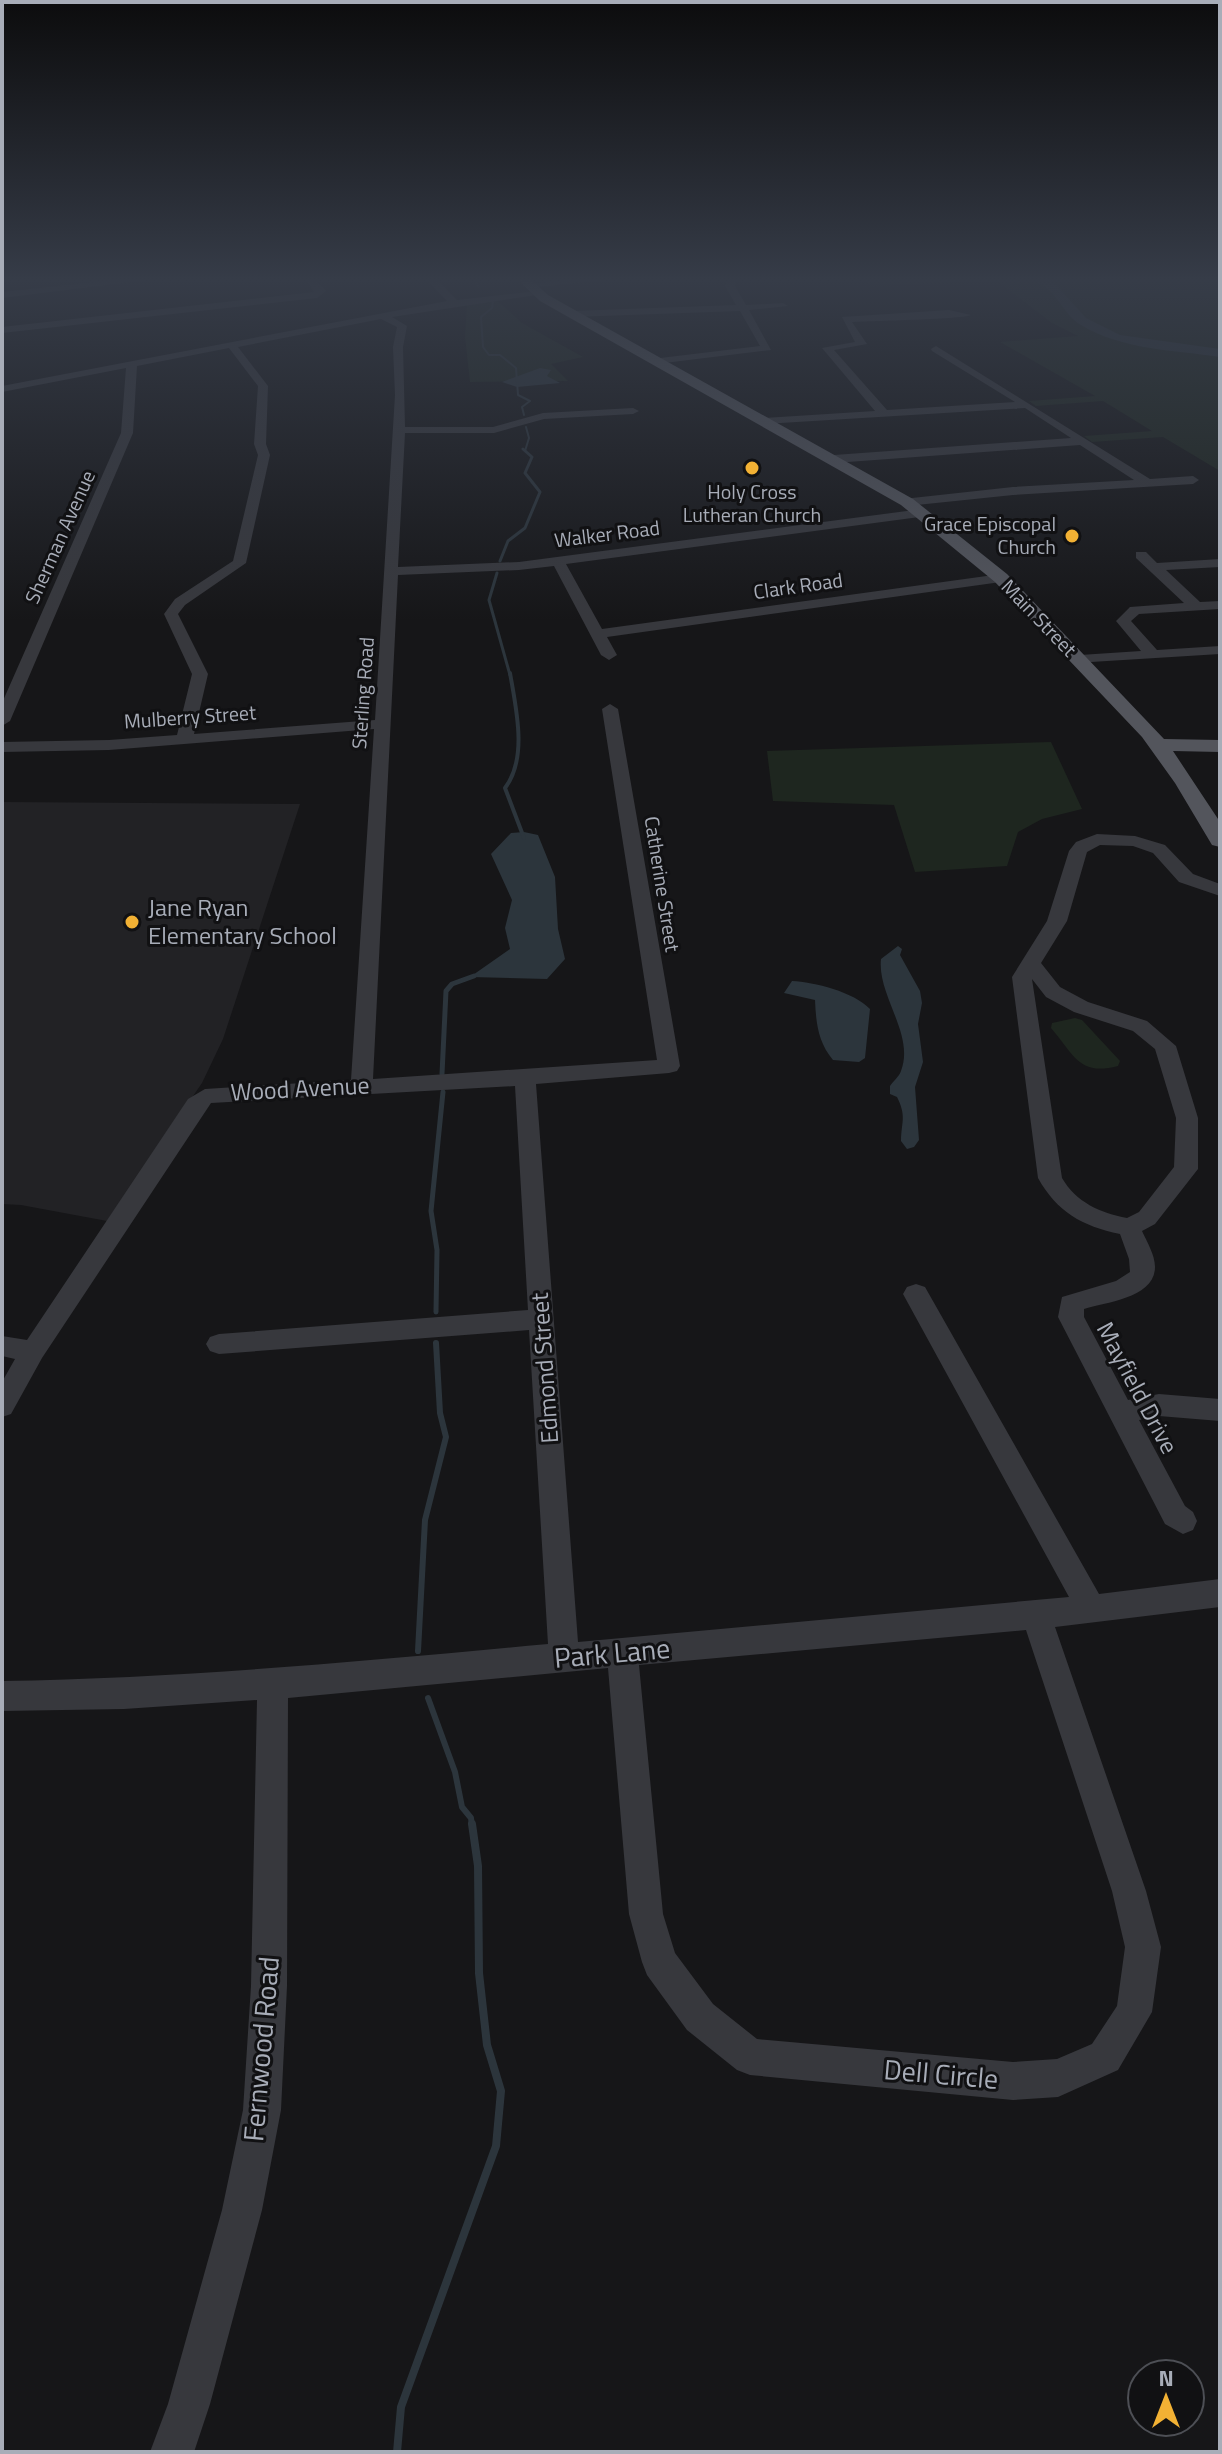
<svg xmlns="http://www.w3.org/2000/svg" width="1222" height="2454" viewBox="0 0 1222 2454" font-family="'Titillium Web',sans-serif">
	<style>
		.built { fill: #222225 }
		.green { fill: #1e261f }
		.water { fill: #2c353c }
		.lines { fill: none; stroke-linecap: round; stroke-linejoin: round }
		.stream-far5 { stroke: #2c353c; stroke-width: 2 }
		.stream-far4 { stroke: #2c353c; stroke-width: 3 }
		.stream-far3 { stroke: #2c353c; stroke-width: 4 }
		.stream-far2 { stroke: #2c353c; stroke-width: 5 }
		.stream-far1 { stroke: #2c353c; stroke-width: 6 }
		.stream { stroke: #2c353c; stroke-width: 8 }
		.river { fill: #2c353c; fill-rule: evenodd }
		.minor { fill: #37383d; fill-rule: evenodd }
		.major { fill: #53555c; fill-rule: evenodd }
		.poi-dot { fill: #f2b134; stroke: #111113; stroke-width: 3 }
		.labels { text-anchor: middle; stroke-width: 6; stroke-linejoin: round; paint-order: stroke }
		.far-poi-label { font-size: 20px; fill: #a8adb8; stroke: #111113 }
		.far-street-label { font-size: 20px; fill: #a8adb8; stroke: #111113 }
		.poi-label { font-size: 24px; fill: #a8adb8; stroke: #111113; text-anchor: start }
		.street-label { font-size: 24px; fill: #a8adb8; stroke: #111113 }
		.near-street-label { font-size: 28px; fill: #a8adb8; stroke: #111113 }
	</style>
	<rect width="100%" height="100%" fill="#161618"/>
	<!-- built -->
	<polygon class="built" points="2,802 300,804 223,1039 202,1083 107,1221 21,1205 2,1204"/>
	<!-- green -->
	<g class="green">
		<polygon points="857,277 1220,277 1220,471 1163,437 1092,442 1084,436 1152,431 1103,401 1036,406 1029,401 1095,396 1000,342 1078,336 1052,323 997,281 871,286"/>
		<polygon points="498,301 522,323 583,357 551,364 568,381 470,382 465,337 467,303"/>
		<polygon points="1051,742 1082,809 1042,819 1018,832 1007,866 915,872 894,805 773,801 767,751"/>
		<path d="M1075,1018L1082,1020L1120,1061L1118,1066C1079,1076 1075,1056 1051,1028L1052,1023Z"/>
	</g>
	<!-- water -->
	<g class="water">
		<polygon points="540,368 551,370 547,376 560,383 517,387 502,382"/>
		<polygon points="524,832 538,835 555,877 558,929 565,959 547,979 470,977 510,949 505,928 512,900 491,854 511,833"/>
		<path d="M898,946L902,949L900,955L920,991L922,1003L918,1024L923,1062L915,1087L919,1140L914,1147L907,1149L901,1141C901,1122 907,1117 897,1097L890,1094V1086C893,1081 899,1077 901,1071C915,1034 877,996 881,959Z"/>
		<path d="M792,981C814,982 854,992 870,1009L865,1058L859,1062L833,1060C818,1042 816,1023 815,1000L784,993Z"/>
	</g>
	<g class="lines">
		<!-- stream-far5 -->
		<g class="stream-far5">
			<polyline points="471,277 479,287"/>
			<polyline points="1044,277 1052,280 1049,283"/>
			<polyline points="493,301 492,308 481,317 483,347 489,355 500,355 516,368 518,395 530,401 522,407 524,415"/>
			<polyline points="525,451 529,438 526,427"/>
		</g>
		<!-- stream-far4 -->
		<g class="stream-far4">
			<polyline points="500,561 508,541 525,528 540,492 525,473 532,457 523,449"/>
			<polyline points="497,573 489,600 510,675"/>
		</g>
		<!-- stream-far3 -->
		<path class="stream-far3" d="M510,673C516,708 528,758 505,788L524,838"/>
		<!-- stream-far2 -->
		<g class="stream-far2">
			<polyline points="442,1074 446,991 452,984 474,976"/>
			<polyline points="436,1312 437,1250 431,1211 443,1092"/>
		</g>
		<!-- stream-far1 -->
		<g class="stream-far1">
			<polyline points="418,1651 425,1520 446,1437 440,1413 436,1343"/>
			<polyline points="428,1698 455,1772 462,1807 471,1818 472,1826"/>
		</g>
		<!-- stream -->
		<polyline class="stream" points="397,2452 401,2407 496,2146 501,2091 487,2045 479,1973 478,1866 472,1824"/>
		<!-- river -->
		<path class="river" d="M1037,277H1049L1086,318L1120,335L1220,349V357C1174,350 1122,350 1081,325C1063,315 1057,290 1037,282Z"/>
		<!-- minor -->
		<g class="minor">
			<polygon points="139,277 171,277 2,298 2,292"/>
			<polygon points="304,277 313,277 326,291 317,298 2,333 2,327 314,292"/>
			<path d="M424,277H434L457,300L538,291L543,294L392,317L407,326L403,347L405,427H493L543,413L633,408L639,411L633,414L544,419L494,433H405L398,567L519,562L922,509L927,510V516L566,564L602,629L1001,574L1008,578L1001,582L607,637L617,655L609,660L601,655L554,566L519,570L398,575L373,1079L657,1060L602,709L610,704L618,709L680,1066L677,1071L669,1073L536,1084L578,1642L1069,1597L903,1294L907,1287L916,1284L925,1287L1099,1594L1220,1579V1607L1055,1627L1146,1891L1161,1947L1152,2012L1118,2070L1058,2097L1013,2100L750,2075L737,2070L687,2030L647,1975L642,1962L629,1914L608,1668L288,1698L287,1986L281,2110L262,2210L210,2404L194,2452H150L168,2404L222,2210L243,2110L251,1986L257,1700L124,1709L2,1711V1681C185,1678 366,1661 548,1644L529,1330L219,1354L210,1351L206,1344L210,1337L219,1334L528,1310L515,1086L211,1103L42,1358L11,1414L2,1417V1382L15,1359L2,1356V1336L27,1340L188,1099L205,1089L351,1080L374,729L109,750L2,752V742L109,740L177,735L192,674L164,614L175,599L233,561L258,455L254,444L258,386L229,348L137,366L133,433L10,721L2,726V703L121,433L126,368L2,392V386L447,301ZM381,319L397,327L393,347L395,395L375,720L194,734L208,674L178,614L185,605L246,563L270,455L266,444L268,386L238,347ZM1026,1630L1112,1891L1125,1947L1117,2006L1092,2044L1057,2059L1013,2062L757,2039L713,2004L675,1953L663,1914L639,1665Z"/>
			<polygon points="590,277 633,277 528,288 523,285"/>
			<polygon points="729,277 738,277 735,286 746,305 783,303 788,306 749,310 771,350 656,364 651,361 652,359 760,346 740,311 572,317 567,314 572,311 736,305 725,286"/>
			<path d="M949,310L971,315C965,319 869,321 852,322L867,344L834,350L887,410L1015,402L932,351L931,349L936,346L1150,479L1193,476L1199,480L1193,484L1013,495L907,506L901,502L903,499L1013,487L1134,480L1080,445L834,463L828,459L834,455L1071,438L1025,408L764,424L758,421L764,418L875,411L822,348L855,342L842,317Z"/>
			<polygon points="1136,552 1146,552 1157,563 1220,559 1220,567 1166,570 1200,602 1220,601 1220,609 1139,614 1131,621 1157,650 1220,646 1220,654 1075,663 1075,657 1080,655 1141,651 1116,621 1130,607 1184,603 1136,558"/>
			<path d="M1097,834L1135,836L1165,845L1193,874L1220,884V896L1179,882L1153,853L1133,846L1100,845L1087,852L1067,921L1041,963L1060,987L1088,1002L1147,1021L1176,1046L1198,1118V1169L1155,1224L1142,1231C1147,1242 1155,1255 1155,1267C1155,1298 1106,1302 1084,1309V1317L1128,1400L1159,1394L1220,1399V1421L1159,1416L1139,1420L1185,1506L1193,1512L1197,1521L1193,1530L1183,1534L1165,1524L1058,1317L1062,1297L1116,1281L1130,1272L1129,1259L1120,1234C1082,1226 1057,1212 1038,1178L1012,977L1047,921L1069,851L1076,842ZM1032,979L1046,997L1074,1012L1133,1031L1155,1049L1176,1118L1174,1167L1139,1212L1127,1218C1100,1213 1076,1202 1062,1178Z"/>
		</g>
		<!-- major -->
		<polygon class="major" points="515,277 528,277 548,295 913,499 1007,574 1164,739 1220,740 1220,752 1173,751 1220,822 1220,847 1212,845 1175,783 1142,737 995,582 901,505 540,301"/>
	</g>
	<!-- sky -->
	<linearGradient id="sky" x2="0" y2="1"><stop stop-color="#0c0c0d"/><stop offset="0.45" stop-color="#363c48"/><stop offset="1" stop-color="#363c48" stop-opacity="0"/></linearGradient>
	<rect width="1222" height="621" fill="url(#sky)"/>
	<!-- markers -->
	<g class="poi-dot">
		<circle cx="752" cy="468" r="8"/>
		<circle cx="1072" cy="536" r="8"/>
		<circle cx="132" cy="922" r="8"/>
	</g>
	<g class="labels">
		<!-- far-poi labels -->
		<g class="far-poi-label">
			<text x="752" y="499">Holy Cross<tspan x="752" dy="23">Lutheran Church</tspan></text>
			<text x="1056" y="531" text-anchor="end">Grace Episcopal<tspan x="1056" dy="23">Church</tspan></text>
		</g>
		<!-- far-street labels -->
		<g class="far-street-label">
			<text transform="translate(607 534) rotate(-7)" y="7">Walker Road</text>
			<text transform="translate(60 537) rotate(-66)" y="7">Sherman Avenue</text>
			<text transform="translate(798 586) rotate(-8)" y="7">Clark Road</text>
			<text transform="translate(1039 618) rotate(46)" y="7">Main Street</text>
			<text transform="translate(363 693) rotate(-86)" y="7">Sterling Road</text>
			<text transform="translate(190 717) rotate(-4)" y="7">Mulberry Street</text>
			<text transform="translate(662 884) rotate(81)" y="7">Catherine Street</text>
		</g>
		<!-- poi labels -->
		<g class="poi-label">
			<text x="148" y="916">Jane Ryan<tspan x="148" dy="28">Elementary School</tspan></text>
		</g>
		<!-- street labels -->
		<g class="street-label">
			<text transform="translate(300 1089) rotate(-3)" y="8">Wood Avenue</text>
			<text transform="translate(545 1368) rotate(-94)" y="8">Edmond Street</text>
			<text transform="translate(1137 1388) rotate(62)" y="8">Mayfield Drive</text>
		</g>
		<!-- near-street labels -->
		<g class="near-street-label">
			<text transform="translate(612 1653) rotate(-5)" y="10">Park Lane</text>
			<text transform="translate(261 2049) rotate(-85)" y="10">Fernwood Road</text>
			<text transform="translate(941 2074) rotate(5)" y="10">Dell Circle</text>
		</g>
	</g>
	<!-- border -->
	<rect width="1222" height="2454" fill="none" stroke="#a8adb8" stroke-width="8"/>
	<!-- north arrow -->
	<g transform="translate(1166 2398)"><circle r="38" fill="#111113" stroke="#4d4f55" stroke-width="2"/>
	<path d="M0-6L14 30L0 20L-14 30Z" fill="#f2b134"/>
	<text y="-12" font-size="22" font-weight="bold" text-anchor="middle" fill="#a8adb8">N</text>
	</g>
</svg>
